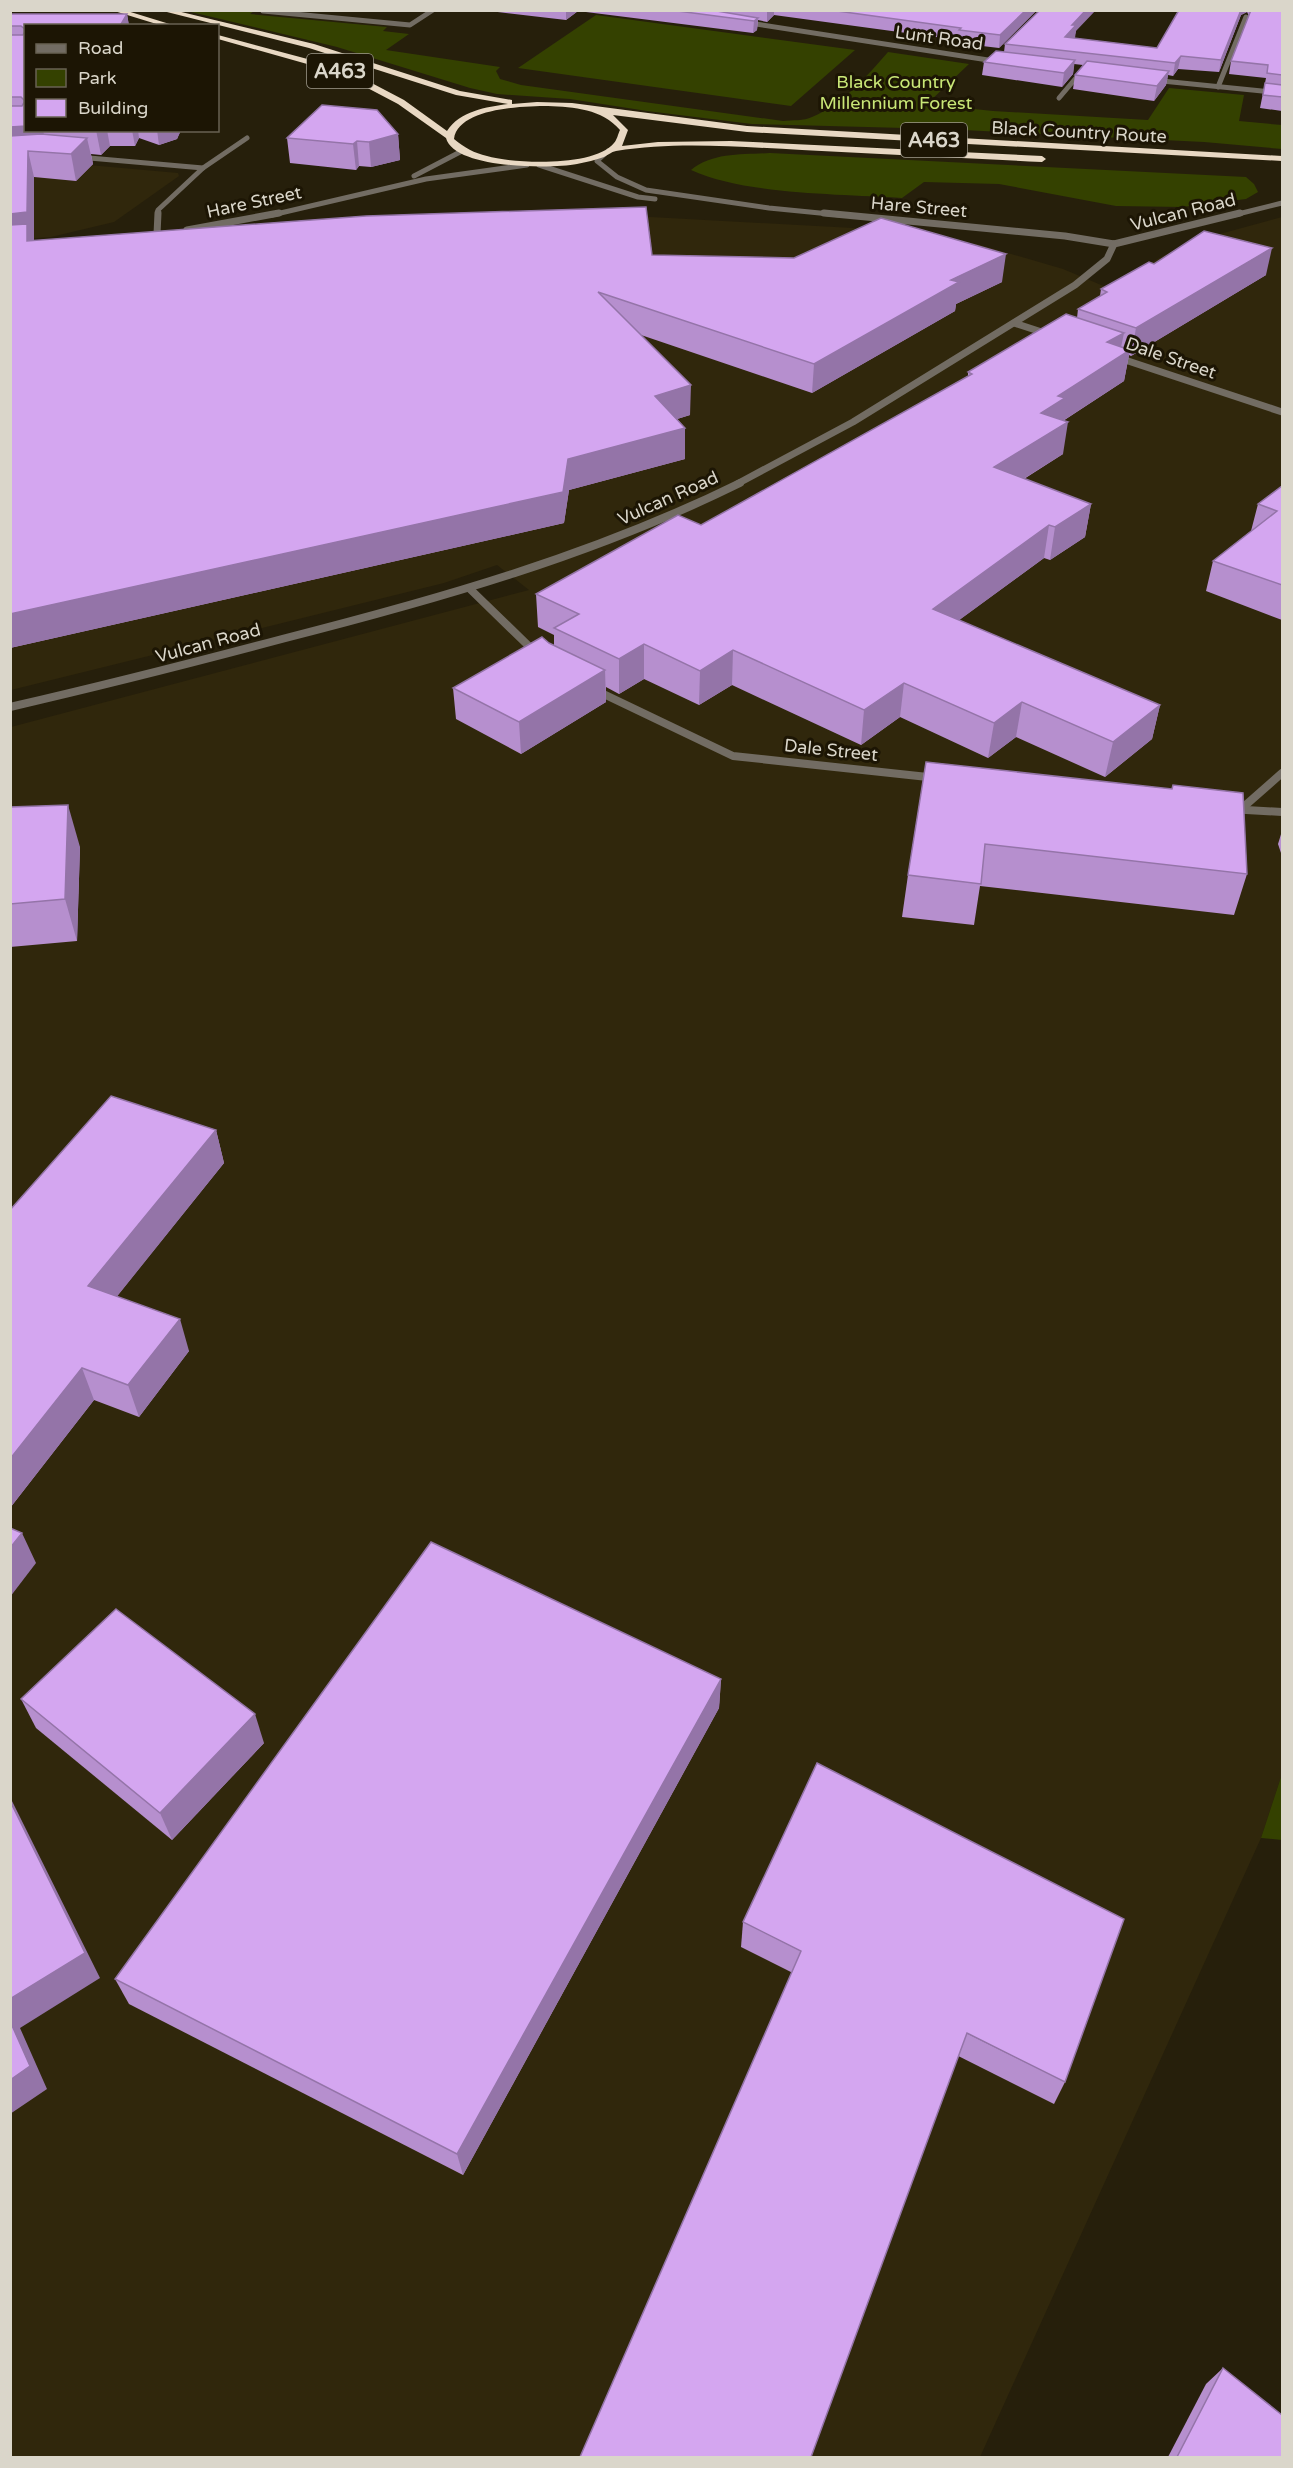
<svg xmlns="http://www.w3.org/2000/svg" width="1293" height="2468" viewBox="0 0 1293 2468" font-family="'Varela Round',sans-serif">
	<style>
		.built { fill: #30270c }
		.green { fill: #344100 }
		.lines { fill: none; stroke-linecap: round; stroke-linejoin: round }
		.street-far2 { stroke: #726c63; stroke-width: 5 }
		.street-far1 { stroke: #726c63; stroke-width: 7 }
		.street { stroke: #726c63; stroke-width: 8 }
		.highway { fill: #e8d8c3; fill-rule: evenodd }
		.wall { fill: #b68fce }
		.shaded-wall { fill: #9474a8 }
		.building { fill: #d4a6f0; stroke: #9474a8; stroke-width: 1.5 }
		.labels { text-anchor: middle; stroke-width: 6; stroke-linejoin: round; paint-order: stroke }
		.far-street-label { font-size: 18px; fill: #dad6ca; stroke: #1c1504 }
		.far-park-label { font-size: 18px; fill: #c9e777; stroke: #1c1504 }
		.shield { fill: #1c1504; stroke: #a19c8f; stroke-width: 1.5 }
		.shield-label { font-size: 20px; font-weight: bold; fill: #dad6ca }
	</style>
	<rect width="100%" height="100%" fill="#261f0b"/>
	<!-- built -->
	<g class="built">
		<polygon points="55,162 178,173 179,176 114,222 51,237 11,240 11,165"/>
		<polygon points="596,214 853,228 977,244 1063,269 1106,287 1187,243 1282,217 1282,1774 1261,1838 980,2457 11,2457 11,727 529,590 497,565 444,583 11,690 11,261"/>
	</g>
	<!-- green -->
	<g class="green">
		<path d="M187,11H254L250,14L387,27L383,31L409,34L386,50L500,67L496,71L500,79L521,85L783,121C792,120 804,121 812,117C843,104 866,77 888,52L969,64L927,104L993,111L1148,120L1169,88L1244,95L1239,121L1282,125V149L1204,142L943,129L752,124L647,111L570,99L497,94L470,88L337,47Z"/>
		<polygon points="596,15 855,50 791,106 518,68"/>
		<path d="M770,153L1246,177L1254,184L1258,192L1246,199L1182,207L1116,206L999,184L924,182L902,198C842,194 745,195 691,170C713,152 743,155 770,153Z"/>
		<polygon points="1282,1774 1282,1840 1261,1838"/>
	</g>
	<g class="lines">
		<!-- street-far2 -->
		<g class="street-far2">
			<polyline points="263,11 410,25 433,10"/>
			<polyline points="743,22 1001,62"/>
			<polyline points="1152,80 1282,93"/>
			<polyline points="1218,87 1246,17"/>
			<polyline points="1059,98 1081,72"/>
			<polyline points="608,151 597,161 617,177 646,190 769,208 840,215"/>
			<polyline points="78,157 203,168"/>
			<polyline points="539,165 638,197 655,199"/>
			<polyline points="414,176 462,151"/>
			<polyline points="158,215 158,210 203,168 247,138"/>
			<polyline points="272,215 426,179 527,165"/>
			<polyline points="1234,215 1282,203"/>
		</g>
		<!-- street-far1 -->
		<g class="street-far1">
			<polyline points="824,213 1065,236 1114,244 1240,213"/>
			<polyline points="187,230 279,213"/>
			<polyline points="157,234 158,213"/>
			<polyline points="1014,323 1054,336"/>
			<polyline points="1113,356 1282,412"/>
			<polyline points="737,484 853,422 1075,285 1107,259 1114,244"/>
		</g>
		<!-- street -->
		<g class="street">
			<polyline points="470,589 538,655"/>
			<polyline points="593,689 733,756 937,778"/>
			<path d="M10,707C101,686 192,663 282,639C439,599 594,555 740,483"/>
			<polyline points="1229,809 1282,812"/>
			<polyline points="1240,810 1282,773"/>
		</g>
		<!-- highway -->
		<g class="highway">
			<polygon points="111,10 124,10 176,26 163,26"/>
			<path d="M159,10H173L314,44L460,91L512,100V104L537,102L572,103L747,126L1282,156V161L747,132L613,115L628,130L622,146L658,142L731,141L1042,156L1046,159L1042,162C962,158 882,154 802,150C741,147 676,141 616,151C611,152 608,155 604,157C596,160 586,162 577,164C551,169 454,169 446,138L398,104L339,73L218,39V35L345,69L404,100L447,131C460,111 486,107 508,104L456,95L309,48ZM548,106C574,107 602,109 620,130C618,134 617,140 614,143C595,167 514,164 487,156C474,153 465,148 454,139C458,108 523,106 548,106Z"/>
		</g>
	</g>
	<!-- wall -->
	<g class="wall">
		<polygon points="481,10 1037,10 999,48 957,43 958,40 774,15 767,22 758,20 757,30 753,33 578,11 566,20"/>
		<polygon points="1179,10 1282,10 1282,111 1260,108 1266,78 1229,74 1231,61 1249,16 1247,12 1241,15 1219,72 1178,69 1173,76 1168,75 1166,85 1154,101 1073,89 1075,75 1083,65 1074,64 1073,74 1062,87 982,75 984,62 1004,52 1005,44 1076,31 1074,38 1157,48"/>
		<polygon points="10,14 127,14 129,26 26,26 26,130 181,130 177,139 159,145 139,138 135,146 110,146 101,155 91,154 93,164 76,181 34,177 34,240 652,255 1002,282 956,304 955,311 812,393 641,335 690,415 677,419 685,428 685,459 569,490 564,523 10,648"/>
		<polygon points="398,134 400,160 371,167 359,166 356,170 290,163 287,138"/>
		<polygon points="1154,264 1266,275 1131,356 1129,355 1124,381 1063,421 1063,454 1024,479 1091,504 1085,537 1050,560 1044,558 959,620 1160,705 1152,739 1105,777 1016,737 988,758 900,717 861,745 732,685 699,705 644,679 619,694 606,687 606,702 521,754 456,719 453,688 549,643 554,646 554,635 538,627 536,594 701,525 968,376 968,372 1077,318 1078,309 1100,296 1101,289"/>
		<polygon points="1282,486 1282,620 1206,591 1213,561 1251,531 1258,504"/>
		<polygon points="926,762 1247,874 1234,915 980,886 974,925 902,917 908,875"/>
		<polygon points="10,807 80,847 77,941 10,947"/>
		<polygon points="1282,831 1282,856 1278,844"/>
		<polygon points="216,1130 224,1163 117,1296 189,1351 139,1417 94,1400 10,1508 10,1210"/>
		<polygon points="721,1679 719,1708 463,2175 129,2004 115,1979"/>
		<polygon points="21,1699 264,1743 172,1840 36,1728"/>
		<polygon points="743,1922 1065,2082 1054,2104 741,1947"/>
		<polygon points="1223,2368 1282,2457 1168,2457 1206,2384"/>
	</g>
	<!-- shaded-wall -->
	<g class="shaded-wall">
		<polygon points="566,10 578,10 578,11 566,20"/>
		<polygon points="767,10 774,10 774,15 767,22"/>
		<polygon points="1026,10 1037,10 999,48 1000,35"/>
		<polygon points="1086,10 1096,10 1076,31 1075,38 1065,37 1072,25"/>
		<polygon points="1241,10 1248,10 1247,12 1241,15 1219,72 1221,60"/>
		<polygon points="127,14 129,26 120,26"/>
		<polygon points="758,18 757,30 753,33 754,21"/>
		<polygon points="1181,56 1178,69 1173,76 1175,63"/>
		<polygon points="1075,60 1073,74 1062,87 1064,73"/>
		<polygon points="1169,71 1166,85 1154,101 1157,86"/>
		<polygon points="26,126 26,130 43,130 47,150 28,151 34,177 34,240 10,242 10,127"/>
		<polygon points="96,130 107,130 110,146 101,155"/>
		<polygon points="132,130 138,130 139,138 135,146"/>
		<polygon points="157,130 181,130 177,139 159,145"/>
		<polygon points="398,134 400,160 371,167 369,142"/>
		<polygon points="87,138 93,164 76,181 71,154"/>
		<polygon points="357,141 359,166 356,170 353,144"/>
		<polygon points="1272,248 1266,275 1131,356 1136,328"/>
		<polygon points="1006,254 1002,282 956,304 955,311 812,393 814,364 951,280"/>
		<polygon points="1124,333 1119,357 1130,350 1124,381 1061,422 1068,422 1063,454 990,500 994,467 1041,413 1058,396 1107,342"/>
		<polygon points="691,385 690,415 655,426 655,396"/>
		<polygon points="685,428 685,459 569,490 564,523 10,648 10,614 568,459"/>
		<polygon points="1091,504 1085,537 1050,560 1055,527"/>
		<polygon points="1049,525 1044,558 928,643 933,609"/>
		<polygon points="644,644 644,679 619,694 619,659"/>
		<polygon points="733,650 732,685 699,705 700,671"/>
		<polygon points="605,670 606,702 521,754 519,722"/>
		<polygon points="904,683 900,717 861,745 864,710"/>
		<polygon points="1022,702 1016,737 988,758 994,723"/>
		<polygon points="1160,705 1152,739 1105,777 1113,742"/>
		<polygon points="68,805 80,847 77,941 65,899"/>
		<polygon points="216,1130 224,1163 99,1319 88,1286"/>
		<polygon points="180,1319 189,1351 139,1417 128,1385"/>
		<polygon points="82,1368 94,1400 10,1508 10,1459"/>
		<polygon points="22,1533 36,1563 10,1597 10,1548"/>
		<polygon points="721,1679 719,1708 463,2175 457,2154"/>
		<polygon points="255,1714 264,1743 172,1840 160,1813"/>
		<polygon points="10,1797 100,1978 20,2028 47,2089 10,2114"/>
	</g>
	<!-- building -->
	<g class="building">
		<polygon points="670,10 711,10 758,18 754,21"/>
		<polygon points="830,10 1026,10 1000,35 959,30 961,28"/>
		<polygon points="1040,10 1086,10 1072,25 1076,25 1065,37 1157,48 1179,10 1241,10 1221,60 1181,56 1175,63 1005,44"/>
		<polygon points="1251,10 1282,10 1282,75 1267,73 1268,65 1231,61"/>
		<polygon points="10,14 127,14 120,26 26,26 26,30 21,26 10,26"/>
		<polygon points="26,30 26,126 10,127 10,106 22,106 25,101 21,97 10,97 10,35 23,35"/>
		<polygon points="996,51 1075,60 1064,73 984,62"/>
		<polygon points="1087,61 1169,71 1157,86 1075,75"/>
		<polygon points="1265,83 1282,85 1282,97 1263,95"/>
		<polygon points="322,105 377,110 398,134 369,142 357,141 353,144 287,138"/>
		<polygon points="41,134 87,138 71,154 28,151 27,212 10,214 10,136"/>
		<polygon points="646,207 652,255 794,258 881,218 1006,254 951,280 959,282 814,364 598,292 691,385 655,396 685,428 568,459 563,492 10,614 10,225 27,224 27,241 366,216"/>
		<polygon points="1204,231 1272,248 1136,328 1078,309 1107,292 1101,289 1149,262 1154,264"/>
		<polygon points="1066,314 1124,333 1107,342 1130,350 1058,396 1065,398 1041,413 1068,422 994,467 1091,504 1055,527 1049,525 933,609 1160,705 1113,742 1022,702 994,723 904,683 864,710 733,650 700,671 644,644 619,659 554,628 579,614 536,594 678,515 701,525 972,374 968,372"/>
		<polygon points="1282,486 1282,585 1213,561 1277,511 1258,504"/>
		<polygon points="542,637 549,643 605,670 519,722 453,688"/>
		<polygon points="926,762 1172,789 1173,785 1243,793 1247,874 985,844 981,884 908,875"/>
		<polygon points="68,805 65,899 10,904 10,807"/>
		<polygon points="111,1096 216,1130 88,1286 180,1319 128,1385 82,1368 10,1459 10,1210"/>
		<polygon points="10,1528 22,1533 10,1548"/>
		<polygon points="431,1542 721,1679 457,2154 115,1979"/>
		<polygon points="116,1609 255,1714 160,1813 21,1699"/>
		<polygon points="817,1763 1124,1919 1065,2082 967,2033 811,2457 580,2457 801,1951 743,1922"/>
		<polygon points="10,1801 85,1953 10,1999"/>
		<polygon points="10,2021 30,2066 10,2080"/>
		<polygon points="1223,2368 1282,2415 1282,2457 1177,2457"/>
	</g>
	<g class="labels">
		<!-- far-street labels -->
		<g class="far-street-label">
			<text transform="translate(939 38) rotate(8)" y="6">Lunt Road</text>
			<text transform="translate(1079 132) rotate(3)" y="6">Black Country Route</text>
			<text transform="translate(254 202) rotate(-12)" y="6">Hare Street</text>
			<text transform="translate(919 207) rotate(5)" y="6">Hare Street</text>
			<text transform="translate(1183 212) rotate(-14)" y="6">Vulcan Road</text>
			<text transform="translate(1171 358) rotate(19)" y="6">Dale Street</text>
			<text transform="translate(668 498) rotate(-24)" y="6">Vulcan Road</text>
			<text transform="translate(208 643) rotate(-15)" y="6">Vulcan Road</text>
			<text transform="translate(831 750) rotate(6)" y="6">Dale Street</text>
		</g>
		<!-- far-park labels -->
		<g class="far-park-label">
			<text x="896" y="88">Black Country<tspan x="896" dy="21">Millennium Forest</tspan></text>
		</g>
		<!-- shield labels -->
		<g class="shield">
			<rect x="307" y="54" width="66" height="34" rx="4.5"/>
			<rect x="901" y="123" width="66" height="34" rx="4.5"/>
		</g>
		<g class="shield-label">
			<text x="340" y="78">A463</text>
			<text x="934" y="147">A463</text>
		</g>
	</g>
	<!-- border -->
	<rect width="1293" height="2468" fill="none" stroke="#dad6ca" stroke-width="24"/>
	<!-- legend -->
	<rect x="24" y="24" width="195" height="108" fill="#1c1504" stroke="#686253" stroke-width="1.5"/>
	<rect x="36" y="44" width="30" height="9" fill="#726c63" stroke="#686253" stroke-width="1.5"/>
	<text x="78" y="54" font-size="18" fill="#dad6ca">Road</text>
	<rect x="36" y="69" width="30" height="18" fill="#344100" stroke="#686253" stroke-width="1.5"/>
	<text x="78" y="84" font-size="18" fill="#dad6ca">Park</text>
	<rect x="36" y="99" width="30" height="18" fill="#d4a6f0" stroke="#686253" stroke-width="1.5"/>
	<text x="78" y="114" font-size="18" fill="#dad6ca">Building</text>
</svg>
